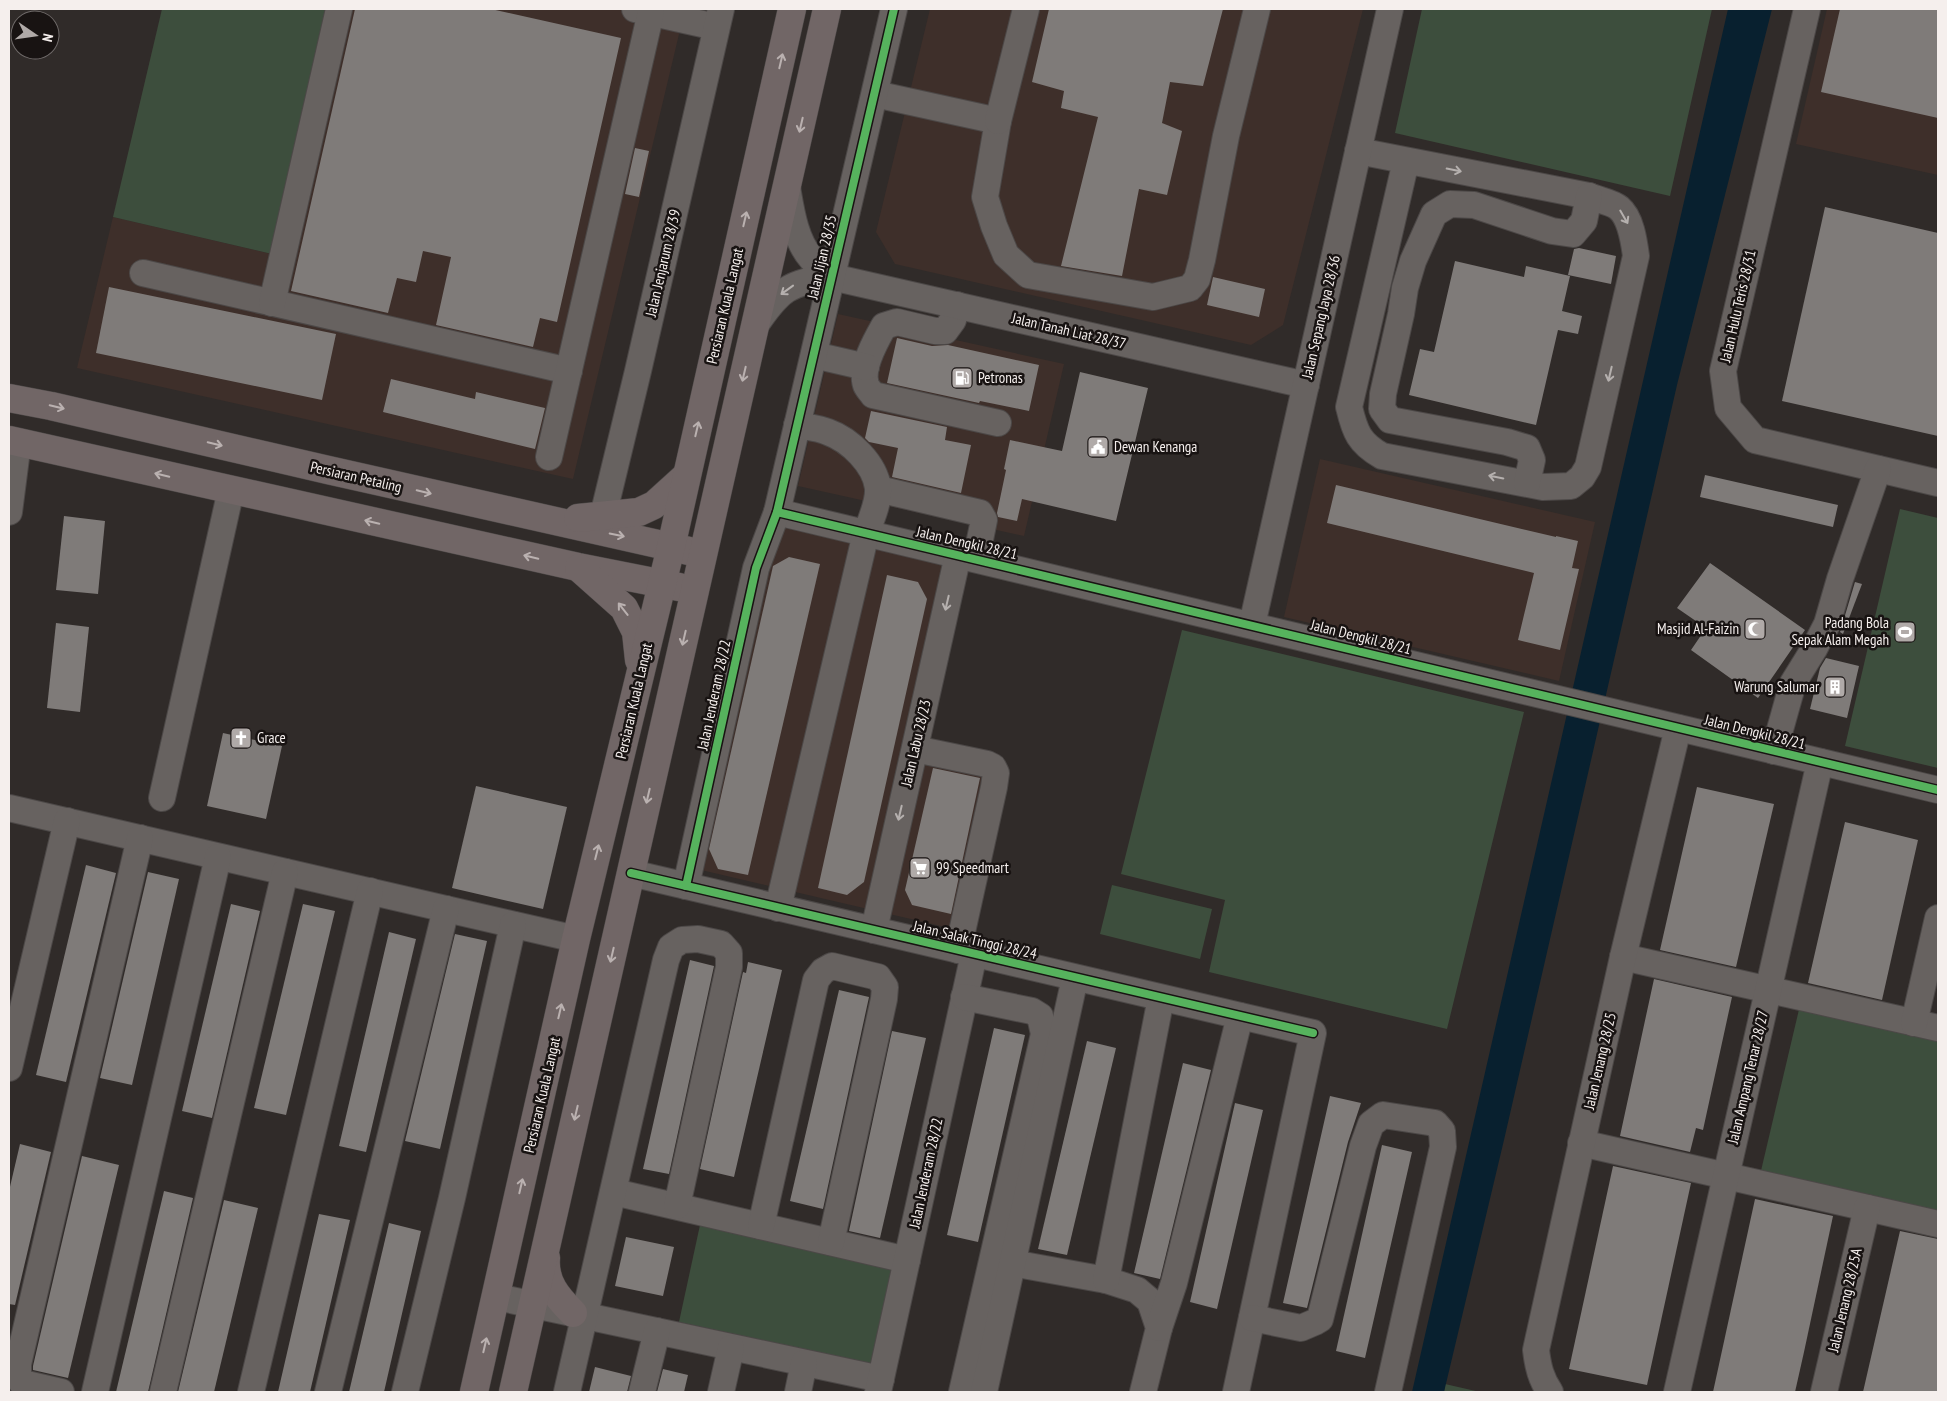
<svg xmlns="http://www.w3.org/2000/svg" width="1947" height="1401" viewBox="0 0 1947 1401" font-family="'PT Sans Narrow',sans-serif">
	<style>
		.built { fill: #3e2f2a }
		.green { fill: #3d4e3d }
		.water { fill: #08202f }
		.building { fill: #7f7b79 }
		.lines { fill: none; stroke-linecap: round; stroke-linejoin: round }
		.minor-casing { stroke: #4c4847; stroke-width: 28 }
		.major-casing { stroke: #4c4847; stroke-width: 29 }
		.minor { stroke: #676260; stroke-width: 26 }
		.major { stroke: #716666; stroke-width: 28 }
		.cycleway-casing { stroke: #181312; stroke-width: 11 }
		.cycleway { stroke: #56b35d; stroke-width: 8 }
		.oneway { stroke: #bab1b0 }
		.oneway2 { stroke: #b5b0ae }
		.labels { text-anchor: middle; stroke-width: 5; stroke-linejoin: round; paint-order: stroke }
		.street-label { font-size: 15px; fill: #f5efed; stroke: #181312 }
		.poi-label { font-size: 15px; fill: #f5efed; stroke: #181312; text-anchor: start }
	</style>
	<rect width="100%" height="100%" fill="#302b29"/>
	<!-- built -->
	<g class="built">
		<polygon points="326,9 685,9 573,479 77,368 113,217 272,254"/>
		<polygon points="930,9 1363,9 1283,325 1251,345 895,264 876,232"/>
		<polygon points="1827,9 1938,9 1938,175 1796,144"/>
		<polygon points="838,314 1064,364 1024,536 798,486"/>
		<polygon points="1320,459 1595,522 1559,681 1284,617"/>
		<polygon points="782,520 949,560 907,751 984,769 958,930 697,869 763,568"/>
	</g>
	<!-- green -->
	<g class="green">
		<polygon points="162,9 326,9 272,254 113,217"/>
		<polygon points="1422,9 1712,9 1670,196 1395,133"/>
		<polygon points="1900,509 1938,518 1938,768 1845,746"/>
		<polygon points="1182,630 1524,712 1447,1029 1209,972 1225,900 1121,874"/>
		<polygon points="1112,885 1212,909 1200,959 1100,934"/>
		<polygon points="1801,1001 1938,1032 1938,1215 1760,1175"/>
		<polygon points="700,1225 894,1269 873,1364 679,1322"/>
		<polygon points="1445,1384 1480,1392 1444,1392"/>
	</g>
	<!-- water -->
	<polygon class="water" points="1728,9 1772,9 1677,385 1504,1140 1444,1392 1412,1392"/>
	<!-- building -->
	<g class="building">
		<polygon points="355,9 491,9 621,38 557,322 540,318 533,347 436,325 451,257 423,251 416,282 397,278 388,313 291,291"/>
		<polygon points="1049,9 1223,9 1203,86 1170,82 1162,123 1182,131 1167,195 1139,189 1122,276 1061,266 1098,117 1061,108 1064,91 1032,82"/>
		<polygon points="1840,9 1938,9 1938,118 1821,92"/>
		<polygon points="635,148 649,151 639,197 625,194"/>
		<polygon points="1825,207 1938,233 1938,436 1782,401"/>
		<polygon points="1579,248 1616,256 1611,284 1568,275 1574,249"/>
		<polygon points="1455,261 1524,277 1526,266 1570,276 1562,311 1582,316 1578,334 1558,330 1536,425 1409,395 1420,349 1434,352"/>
		<polygon points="1213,277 1265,289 1259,317 1207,305"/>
		<polygon points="109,287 336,334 322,400 96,353"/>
		<polygon points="897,338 932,346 948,345 1039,365 1029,411 980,401 979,403 887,383"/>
		<polygon points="1080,372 1148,388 1116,521 1022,499 1017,521 998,517 997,513 1006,470 1004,469 1010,440 1062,451"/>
		<polygon points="391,379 475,399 476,392 545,408 535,449 383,412"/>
		<polygon points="871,411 947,427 945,440 971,445 961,493 892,477 898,448 869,442 865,438"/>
		<polygon points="1705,475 1838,505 1833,527 1700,497"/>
		<polygon points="1336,485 1556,537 1556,536 1578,541 1572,568 1579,569 1560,650 1518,640 1534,573 1327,523"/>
		<polygon points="64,516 105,521 98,594 56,590"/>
		<polygon points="789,557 820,564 748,875 718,869 709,849 773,566"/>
		<polygon points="1710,563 1805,630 1758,698 1691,650 1706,628 1677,608"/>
		<polygon points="887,575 918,582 927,599 864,882 847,895 818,888"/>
		<polygon points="1855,582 1862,584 1843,634 1840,632"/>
		<polygon points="56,623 89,627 80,712 47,708"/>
		<polygon points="1826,658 1859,666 1847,718 1810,709 1820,668"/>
		<polygon points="223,733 282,746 266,819 207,806"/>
		<polygon points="933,768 980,778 951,914 912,905 905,890"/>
		<polygon points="476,786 567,807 543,909 452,888"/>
		<polygon points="1697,787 1774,804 1736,967 1660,950"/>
		<polygon points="1845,822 1918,840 1882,1000 1808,983"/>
		<polygon points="86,865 116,873 66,1082 36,1075"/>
		<polygon points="148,872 179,879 132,1085 100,1078"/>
		<polygon points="231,904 260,911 212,1118 182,1111"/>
		<polygon points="303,904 335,911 286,1115 254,1108"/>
		<polygon points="389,932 416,939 366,1152 339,1146"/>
		<polygon points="455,934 487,941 440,1149 405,1141"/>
		<polygon points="690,960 714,966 669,1174 643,1169"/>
		<polygon points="748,962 782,970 734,1177 700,1169 743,972 746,973"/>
		<polygon points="1654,979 1732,997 1703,1130 1696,1128 1690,1152 1620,1136"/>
		<polygon points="839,990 869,997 823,1209 790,1201"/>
		<polygon points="994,1028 1025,1035 978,1242 947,1235"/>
		<polygon points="892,1031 926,1038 880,1238 849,1231"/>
		<polygon points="1087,1041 1116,1048 1067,1255 1038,1249"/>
		<polygon points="1183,1063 1211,1070 1160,1279 1134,1273"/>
		<polygon points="1330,1096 1361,1103 1348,1142 1307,1308 1283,1303"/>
		<polygon points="1235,1103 1263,1110 1217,1309 1190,1302"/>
		<polygon points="20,1144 51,1152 15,1305 9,1304 9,1191"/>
		<polygon points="1382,1145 1412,1152 1365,1358 1336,1351"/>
		<polygon points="82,1156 119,1165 68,1378 33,1370 33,1366"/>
		<polygon points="1613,1166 1691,1183 1647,1385 1569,1369"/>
		<polygon points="164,1191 193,1198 148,1392 116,1392"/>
		<polygon points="1755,1199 1833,1216 1804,1352 1795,1392 1713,1392"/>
		<polygon points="224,1200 258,1208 214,1392 178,1392"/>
		<polygon points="319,1214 350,1220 310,1392 278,1392"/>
		<polygon points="389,1223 421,1231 384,1392 349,1392"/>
		<polygon points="1900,1231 1938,1239 1938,1392 1863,1392"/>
		<polygon points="626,1237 674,1247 663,1296 615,1286"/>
		<polygon points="595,1367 631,1376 627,1392 589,1392"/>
		<polygon points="663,1369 688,1375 684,1392 657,1392"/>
	</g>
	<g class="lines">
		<!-- minor casing -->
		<g class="minor-casing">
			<g id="minor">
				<polyline points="635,9 716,27"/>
				<polyline points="1807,9 1723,371 1728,408 1755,440 1938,483"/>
				<polyline points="875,94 998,121 985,197 994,226 1006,255 1028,275 1153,297 1190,288 1197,279 1202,260 1226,136 1257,9"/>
				<polyline points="998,121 1026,9"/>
				<path d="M1358,151L1589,196C1598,200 1612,202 1619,208C1631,218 1634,241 1636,256L1588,467L1582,477L1571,486L1543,487L1382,456C1359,443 1355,432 1349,407L1406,161"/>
				<path d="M787,187C791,210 795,240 811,258C817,265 825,271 832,277"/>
				<polyline points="143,273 569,371"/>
				<polyline points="272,303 339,9"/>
				<path d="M957,305L953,320L945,331H935L897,322L884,326C876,340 860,368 866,385C867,388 871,392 873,395L998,423"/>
				<path d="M755,326C779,290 789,282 832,277L1306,385"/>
				<polyline points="814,355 866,367"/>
				<polyline points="549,457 651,12"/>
				<polyline points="1527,483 1532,460 1527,448 1507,442 1390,420 1382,409 1383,394 1401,314 1405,288 1413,261 1434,214 1450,204 1474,205 1552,231 1573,234 1584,221 1589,196"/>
				<polyline points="878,489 980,513 984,520 976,559"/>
				<polyline points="9,512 18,442"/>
				<polyline points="777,512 1938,790"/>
				<polyline points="603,516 638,371 721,9"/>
				<polyline points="1252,625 1390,9"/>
				<polyline points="915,749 987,764 993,767 996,773 994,787 958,950"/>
				<polyline points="1774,751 1793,683 1814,649 1827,624 1840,579 1878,469"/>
				<polyline points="162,798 231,490"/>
				<polyline points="9,808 576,939"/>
				<polyline points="631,873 1313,1033 1236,1392"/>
				<polyline points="686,886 756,568 777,512 894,9"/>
				<path d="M778,908L866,533C871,520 879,502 878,488C875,464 850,440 828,432C819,428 807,427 797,425"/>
				<polyline points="874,930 958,555"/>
				<polyline points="1623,957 1938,1028"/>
				<polyline points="1914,1023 1938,918"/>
				<polyline points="9,1068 67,821"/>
				<polyline points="1581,1143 1938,1224"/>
				<polyline points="614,1192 907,1260"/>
				<polyline points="761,1226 816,980 823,971 832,966 878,977 885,987 884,999 831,1242"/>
				<polyline points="995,1260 1106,1280 1137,1290 1150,1301 1159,1328 1143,1392"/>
				<polyline points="1106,1280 1161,998"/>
				<polyline points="497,1297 881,1379"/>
				<polyline points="1252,1318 1301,1328 1315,1322 1320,1319 1363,1146 1371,1124 1383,1115 1435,1123 1442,1131 1443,1147 1388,1392"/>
				<polyline points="1159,1328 1174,1283 1240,1016"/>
				<polyline points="61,1392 22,1383 18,1377 18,1364 140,838"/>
				<polyline points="95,1392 218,857"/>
				<polyline points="163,1392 285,872"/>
				<polyline points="251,1392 370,891"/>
				<polyline points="328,1392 446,909"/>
				<polyline points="405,1392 452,1198 513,925"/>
				<polyline points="567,1392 666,960 671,947 682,940 698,939 721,944 729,953 729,967 677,1206"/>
				<polyline points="642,1392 657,1331"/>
				<polyline points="721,1392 731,1348"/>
				<polyline points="798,1392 804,1363"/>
				<polyline points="878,1392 974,954"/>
				<polyline points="962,1392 1044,1034 1040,1016 1032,1011 964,997"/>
				<polyline points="984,1392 1075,978"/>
				<path d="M1550,1392C1541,1379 1538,1367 1536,1350L1623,957L1678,728"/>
				<polyline points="1677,1392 1820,762"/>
				<polyline points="1824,1392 1867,1208"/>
			</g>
		</g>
		<!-- major casing -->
		<g class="major-casing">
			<g id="major">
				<polyline points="9,398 51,406 328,470 689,551"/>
				<polyline points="9,440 578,567 679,587"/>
				<polyline points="578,518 639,512 654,505 686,476"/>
				<polyline points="579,568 624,608 636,632 639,660"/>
				<path d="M546,1258C544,1282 557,1297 573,1313"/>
				<polyline points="474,1392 576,939 671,547 792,9"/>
				<polyline points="513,1392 827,9"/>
			</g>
		</g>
		<!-- minor -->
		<use href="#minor" class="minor"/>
		<!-- major -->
		<use href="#major" class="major"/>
		<!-- cycleway casing -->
		<g class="cycleway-casing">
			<g id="cycleway">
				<polyline points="777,512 1938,790"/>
				<polyline points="631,873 1313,1033"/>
				<polyline points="686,886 756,568 777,512 894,9"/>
			</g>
		</g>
		<!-- cycleway -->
		<use href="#cycleway" class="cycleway"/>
	</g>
	<!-- one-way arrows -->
	<defs><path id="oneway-shaft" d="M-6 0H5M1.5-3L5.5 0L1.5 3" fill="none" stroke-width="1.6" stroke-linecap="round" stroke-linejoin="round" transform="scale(1.25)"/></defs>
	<g class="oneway">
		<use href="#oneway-shaft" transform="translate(781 61) rotate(-77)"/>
		<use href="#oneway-shaft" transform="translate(801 125) rotate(103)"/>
		<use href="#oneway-shaft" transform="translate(745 219) rotate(-77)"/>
		<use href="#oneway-shaft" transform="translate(744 374) rotate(103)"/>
		<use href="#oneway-shaft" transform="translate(57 407) rotate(13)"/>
		<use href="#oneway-shaft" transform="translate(697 429) rotate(-77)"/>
		<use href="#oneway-shaft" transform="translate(215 444) rotate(13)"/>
		<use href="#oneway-shaft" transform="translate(162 475) rotate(-167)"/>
		<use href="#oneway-shaft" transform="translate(424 492) rotate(13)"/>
		<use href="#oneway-shaft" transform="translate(372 522) rotate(-167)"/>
		<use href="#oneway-shaft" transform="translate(617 535) rotate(12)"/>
		<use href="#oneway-shaft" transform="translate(531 557) rotate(-167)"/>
		<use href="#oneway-shaft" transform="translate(623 609) rotate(-128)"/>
		<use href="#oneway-shaft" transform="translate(684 638) rotate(103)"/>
		<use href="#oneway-shaft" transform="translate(648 796) rotate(103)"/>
		<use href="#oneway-shaft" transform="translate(597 852) rotate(-76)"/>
		<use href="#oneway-shaft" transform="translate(612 955) rotate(103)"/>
		<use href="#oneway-shaft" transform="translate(560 1011) rotate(-77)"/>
		<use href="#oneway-shaft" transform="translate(576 1113) rotate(103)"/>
		<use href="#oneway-shaft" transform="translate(521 1186) rotate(-77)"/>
		<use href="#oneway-shaft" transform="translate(485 1345) rotate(-77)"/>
	</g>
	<g class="oneway2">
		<use href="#oneway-shaft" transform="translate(1454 170) rotate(11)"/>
		<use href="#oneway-shaft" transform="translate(1624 217) rotate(60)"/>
		<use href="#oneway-shaft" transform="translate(787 290) rotate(144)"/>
		<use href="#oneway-shaft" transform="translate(1610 374) rotate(103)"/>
		<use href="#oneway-shaft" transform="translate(1496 477) rotate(-169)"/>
		<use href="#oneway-shaft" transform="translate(947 603) rotate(103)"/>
		<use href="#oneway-shaft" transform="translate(900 813) rotate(103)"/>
	</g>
	<!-- icons -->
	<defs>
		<g id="fuel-square" transform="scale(1.125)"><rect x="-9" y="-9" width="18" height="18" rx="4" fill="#b0aaa8" stroke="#181312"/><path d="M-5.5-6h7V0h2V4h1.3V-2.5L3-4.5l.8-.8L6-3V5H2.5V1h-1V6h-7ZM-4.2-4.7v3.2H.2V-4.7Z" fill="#fff"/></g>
		<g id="civic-square" transform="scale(1.125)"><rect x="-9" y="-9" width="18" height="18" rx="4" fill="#b0aaa8" stroke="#181312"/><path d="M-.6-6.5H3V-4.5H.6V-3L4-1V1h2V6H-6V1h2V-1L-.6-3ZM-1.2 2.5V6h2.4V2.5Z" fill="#fff"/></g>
		<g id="mosque-square" transform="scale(1.125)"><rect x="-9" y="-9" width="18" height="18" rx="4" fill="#b0aaa8" stroke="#181312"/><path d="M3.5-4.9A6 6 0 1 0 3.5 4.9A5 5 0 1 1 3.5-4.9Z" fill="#fff"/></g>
		<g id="stadium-square" transform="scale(1.125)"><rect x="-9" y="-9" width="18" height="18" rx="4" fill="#b0aaa8" stroke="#181312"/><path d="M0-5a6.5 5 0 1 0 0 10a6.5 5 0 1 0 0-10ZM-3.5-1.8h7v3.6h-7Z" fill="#fff"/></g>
		<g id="building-square" transform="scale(1.125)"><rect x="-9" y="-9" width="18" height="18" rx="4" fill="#b0aaa8" stroke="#181312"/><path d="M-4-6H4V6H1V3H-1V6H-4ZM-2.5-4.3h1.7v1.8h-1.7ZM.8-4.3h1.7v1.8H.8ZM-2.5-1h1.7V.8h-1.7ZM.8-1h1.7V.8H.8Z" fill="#fff"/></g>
		<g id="church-square" transform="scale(1.125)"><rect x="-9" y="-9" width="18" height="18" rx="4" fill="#b0aaa8" stroke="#181312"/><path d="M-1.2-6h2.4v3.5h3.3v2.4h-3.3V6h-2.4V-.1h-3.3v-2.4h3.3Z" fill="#fff"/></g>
		<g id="supermarket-square" transform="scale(1.125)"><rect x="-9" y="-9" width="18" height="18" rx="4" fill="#b0aaa8" stroke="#181312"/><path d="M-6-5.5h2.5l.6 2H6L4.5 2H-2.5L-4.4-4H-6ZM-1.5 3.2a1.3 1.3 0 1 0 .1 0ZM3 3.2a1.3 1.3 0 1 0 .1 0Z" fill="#fff"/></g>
	</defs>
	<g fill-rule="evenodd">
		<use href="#fuel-square" x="962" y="378"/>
		<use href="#civic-square" x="1098" y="447"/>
		<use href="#mosque-square" x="1755" y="629"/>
		<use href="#stadium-square" x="1905" y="632"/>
		<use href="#building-square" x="1835" y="687"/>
		<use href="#church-square" x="241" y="738"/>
		<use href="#supermarket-square" x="920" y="868"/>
	</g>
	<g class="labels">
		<!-- street labels -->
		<g class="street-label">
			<text transform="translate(822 257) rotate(-77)" y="5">Jalan Jijan 28/35</text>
			<text transform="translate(663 263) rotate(-77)" y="5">Jalan Jenjarum 28/39</text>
			<text transform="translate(725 306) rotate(-77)" y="5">Persiaran Kuala Langat</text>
			<text transform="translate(1738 306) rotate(-77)" y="5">Jalan Hulu Teris 28/31</text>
			<text transform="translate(1321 317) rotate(-77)" y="5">Jalan Sepang Jaya 28/36</text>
			<text transform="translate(1069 331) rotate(13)" y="5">Jalan Tanah Liat 28/37</text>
			<text transform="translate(356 477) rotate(13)" y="5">Persiaran Petaling</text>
			<text transform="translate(967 543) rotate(13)" y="5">Jalan Dengkil 28/21</text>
			<text transform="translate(1361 637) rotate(14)" y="5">Jalan Dengkil 28/21</text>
			<text transform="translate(714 695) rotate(-78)" y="5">Jalan Jenderam 28/22</text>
			<text transform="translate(634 701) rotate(-77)" y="5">Persiaran Kuala Langat</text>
			<text transform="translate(1755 732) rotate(14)" y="5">Jalan Dengkil 28/21</text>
			<text transform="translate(916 743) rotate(-77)" y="5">Jalan Labu 28/23</text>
			<text transform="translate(975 940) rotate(13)" y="5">Jalan Salak Tinggi 28/24</text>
			<text transform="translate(1600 1061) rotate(-77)" y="5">Jalan Jenang 28/25</text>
			<text transform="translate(1748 1077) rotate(-77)" y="5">Jalan Ampang Tenar 28/27</text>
			<text transform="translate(542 1095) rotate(-77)" y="5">Persiaran Kuala Langat</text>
			<text transform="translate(926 1173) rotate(-78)" y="5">Jalan Jenderam 28/22</text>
			<text transform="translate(1845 1300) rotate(-77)" y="5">Jalan Jenang 28/25A</text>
		</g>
		<!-- poi labels -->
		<g class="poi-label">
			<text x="978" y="383">Petronas</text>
			<text x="1114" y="452">Dewan Kenanga</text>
			<text x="1889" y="628" text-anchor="end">Padang Bola<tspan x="1889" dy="17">Sepak Alam Megah</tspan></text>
			<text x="1739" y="634" text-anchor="end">Masjid Al-Faizin</text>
			<text x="1819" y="692" text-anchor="end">Warung Salumar</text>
			<text x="257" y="743">Grace</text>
			<text x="936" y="873">99 Speedmart</text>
		</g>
	</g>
	<!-- border -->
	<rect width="1947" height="1401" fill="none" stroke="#f5efed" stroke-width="20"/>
	<!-- north arrow -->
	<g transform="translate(35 35) rotate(103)"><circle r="24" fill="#181312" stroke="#706b6a"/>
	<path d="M0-4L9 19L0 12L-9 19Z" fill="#b0aaa8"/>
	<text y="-8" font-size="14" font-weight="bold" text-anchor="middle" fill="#f5efed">N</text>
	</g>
</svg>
